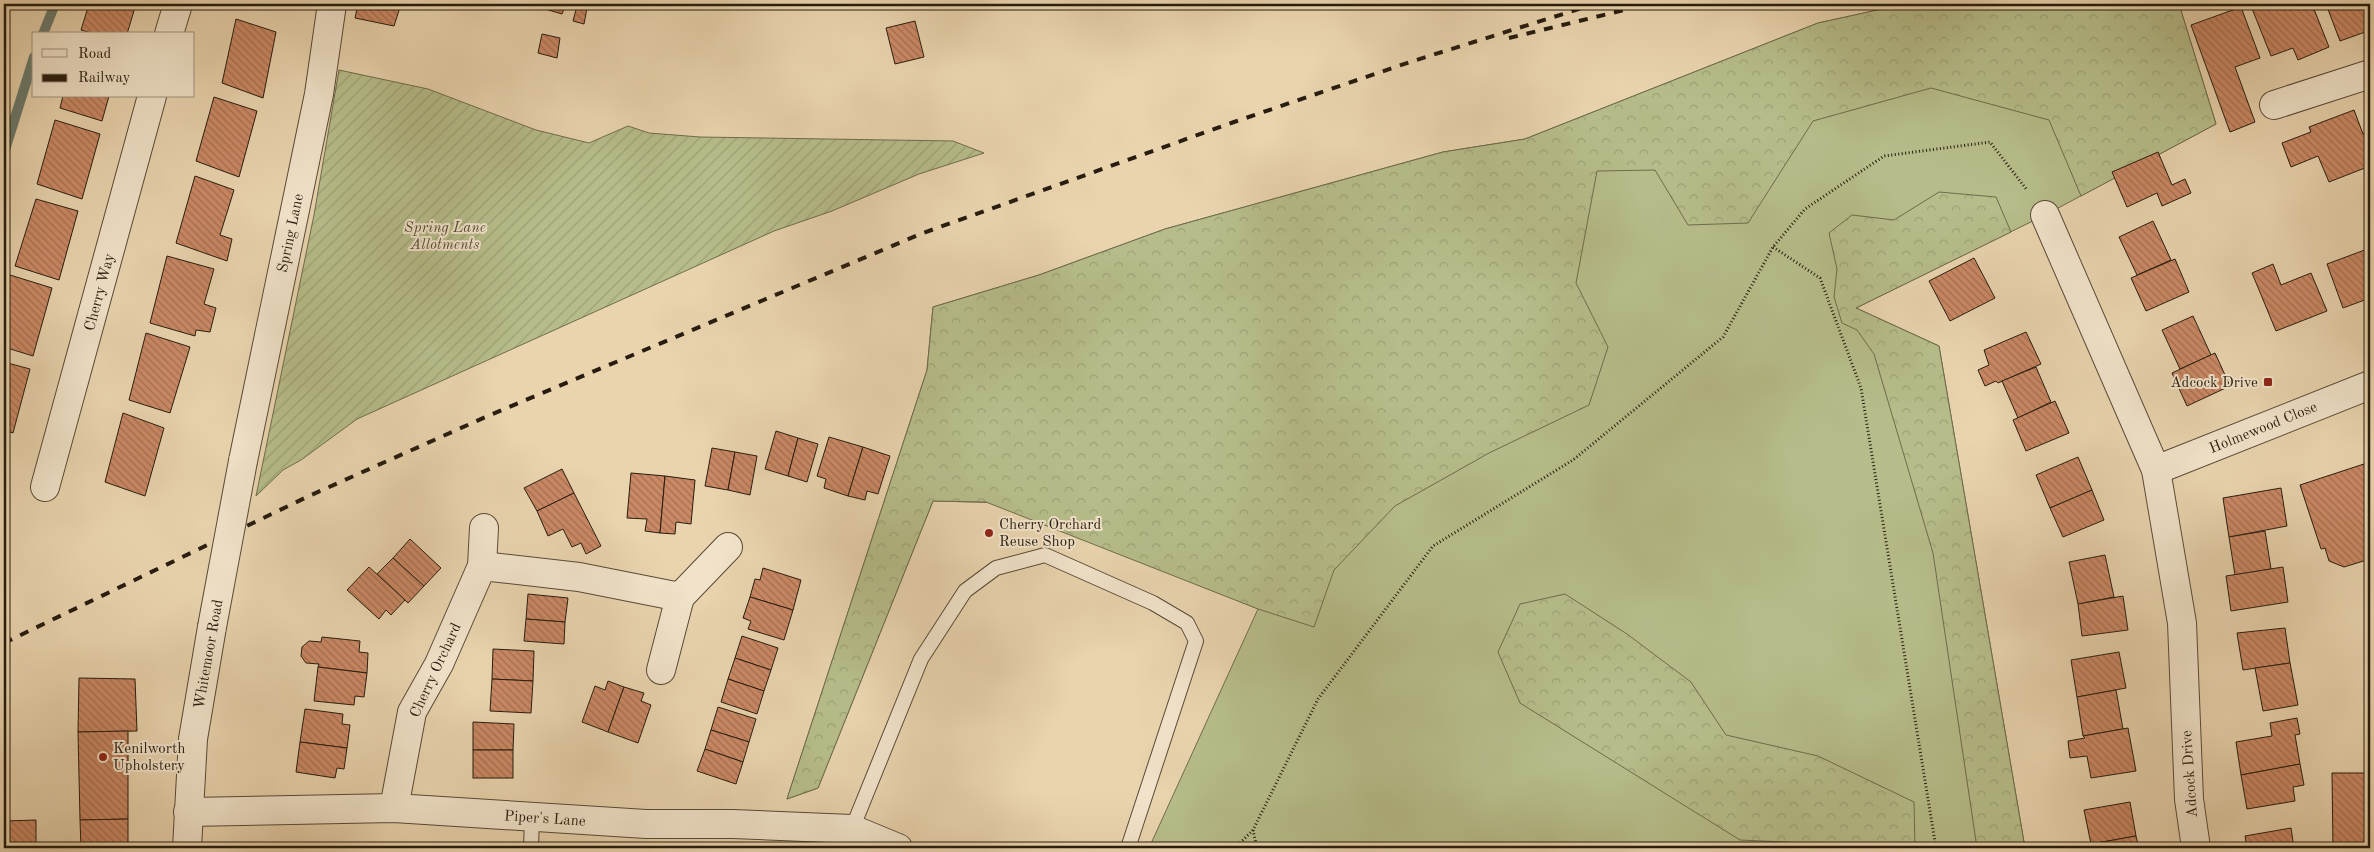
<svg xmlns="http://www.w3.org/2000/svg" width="2374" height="852" viewBox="0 0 2374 852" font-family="'Old Standard TT',serif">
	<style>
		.grass { fill: #b6bd8a; stroke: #6e6c4c }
		.forest { fill: url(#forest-crowns); stroke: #6e6c4c }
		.garden { fill: url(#garden-furrows); stroke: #6e6c4c }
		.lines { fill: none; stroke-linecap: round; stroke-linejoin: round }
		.stream { stroke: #6a7a6d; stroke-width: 10 }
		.building { fill: url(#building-back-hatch); stroke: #271c0f }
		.lane-casing { stroke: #584a37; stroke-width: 16 }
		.street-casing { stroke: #584a37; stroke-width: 30 }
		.path { stroke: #271c0f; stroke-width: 3; stroke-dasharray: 1 2.5; stroke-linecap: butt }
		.lane { stroke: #f1e3ca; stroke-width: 14 }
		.street { stroke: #f1e3ca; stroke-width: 28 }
		.rail { stroke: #271c0f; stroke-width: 4; stroke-dasharray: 9 9; stroke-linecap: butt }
		.street-bridge-casing { stroke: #584a37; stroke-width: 30; stroke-linecap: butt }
		.street-bridge { stroke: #f1e3ca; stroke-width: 28 }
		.poi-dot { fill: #8f2418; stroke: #f1e3ca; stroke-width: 2 }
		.labels { text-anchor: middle; stroke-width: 4; stroke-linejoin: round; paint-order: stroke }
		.park-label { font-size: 15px; font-style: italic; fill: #524c34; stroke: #f1e3ca }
		.street-label { font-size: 15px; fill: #271c0f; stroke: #f1e3ca }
		.poi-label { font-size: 15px; fill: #271c0f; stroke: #f1e3ca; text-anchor: start }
	</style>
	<defs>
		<pattern id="forest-crowns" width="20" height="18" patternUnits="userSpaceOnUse" patternTransform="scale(1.25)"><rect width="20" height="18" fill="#b6bd8a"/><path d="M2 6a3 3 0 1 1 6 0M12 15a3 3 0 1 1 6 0" fill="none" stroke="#9ca276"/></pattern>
		<pattern id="garden-furrows" width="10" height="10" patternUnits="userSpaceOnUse" patternTransform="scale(1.25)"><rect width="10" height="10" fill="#b6bd8a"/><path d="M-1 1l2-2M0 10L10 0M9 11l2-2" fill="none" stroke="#9ca276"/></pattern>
		<pattern id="building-back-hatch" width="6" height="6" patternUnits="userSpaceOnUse" patternTransform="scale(1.25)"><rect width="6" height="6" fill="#cb8965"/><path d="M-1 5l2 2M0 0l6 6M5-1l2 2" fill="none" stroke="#a56f52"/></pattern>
	</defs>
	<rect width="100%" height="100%" fill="#e9d4ae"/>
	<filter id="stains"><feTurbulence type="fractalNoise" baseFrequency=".004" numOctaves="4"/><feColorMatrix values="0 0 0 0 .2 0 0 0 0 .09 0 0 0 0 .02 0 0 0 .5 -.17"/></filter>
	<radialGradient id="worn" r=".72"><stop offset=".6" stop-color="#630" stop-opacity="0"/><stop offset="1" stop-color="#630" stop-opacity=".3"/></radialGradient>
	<!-- grass -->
	<polygon class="grass" points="1905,4 2179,4 2216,124 2045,215 1856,308 1939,346 2025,848 1149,848 1258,609 1011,503 933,501 818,788 787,799 927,370 933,307 1039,275 1165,229 1443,152 1525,139 1818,23"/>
	<!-- forest -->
	<g class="forest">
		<polygon points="1905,4 2179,4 2216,124 2081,196 2049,120 1931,88 1813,121 1748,223 1688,225 1655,170 1597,171 1576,283 1608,347 1589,405 1489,453 1395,506 1334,570 1314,627 1258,609 986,502 933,501 818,788 787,799 927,370 933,307 1039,275 1165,229 1443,152 1525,139 1818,23"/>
		<polygon points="1939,192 1996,197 2011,232 1856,308 1939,346 2025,848 1977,848 1933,553 1874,354 1857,330 1842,323 1834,297 1837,269 1829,233 1852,215 1894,220"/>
		<polygon points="1565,594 1627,634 1691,682 1726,735 1818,756 1914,802 1915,848 1740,840 1520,703 1498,652 1520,604"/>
	</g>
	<!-- garden -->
	<polygon class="garden" points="339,70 428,89 536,130 589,143 628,126 649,133 700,137 953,141 984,153 919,174 832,211 774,231 357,419 301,460 283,470 256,496 314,215"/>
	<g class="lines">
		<!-- stream -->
		<g class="stream">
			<polyline points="43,34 55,4"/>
			<polyline points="4,153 34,57"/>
		</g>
	</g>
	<!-- building -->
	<g class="building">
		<polygon points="89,4 136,4 127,34 96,34 81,30"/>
		<polygon points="358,4 401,4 394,26 355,18"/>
		<polygon points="547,4 566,4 562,14 545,9"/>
		<polygon points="688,4 702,4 702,6 688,7"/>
		<polygon points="2258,4 2312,4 2329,47 2298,60 2293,48 2271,56 2251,6"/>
		<polygon points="2326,4 2370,4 2370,19 2365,21 2368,31 2340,41"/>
		<polygon points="577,6 587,8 584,24 573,21"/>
		<polygon points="2241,7 2260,58 2235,67 2255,122 2230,132 2191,25"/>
		<polygon points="236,19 276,32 263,98 222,83"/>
		<polygon points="915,21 924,57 895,64 886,28"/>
		<polygon points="542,34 560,38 557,58 538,53"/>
		<polygon points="63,96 109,96 102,121 60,108"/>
		<polygon points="214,97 257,111 239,177 196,161"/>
		<polygon points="2354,110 2363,134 2370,132 2370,166 2329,182 2318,156 2291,167 2282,143 2311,132 2309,127"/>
		<polygon points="55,120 100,134 82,199 37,184"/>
		<polygon points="2158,152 2172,185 2185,179 2191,193 2162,206 2157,193 2127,207 2112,172"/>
		<polygon points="195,176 234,190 220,235 232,239 227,261 176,243"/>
		<polygon points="36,199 78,211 59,280 15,266"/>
		<polygon points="2153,221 2171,260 2137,275 2119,237"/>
		<polygon points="2370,248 2370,298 2343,308 2327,264"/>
		<polygon points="167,256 214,269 204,304 216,308 210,332 196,330 195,336 150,323"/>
		<polygon points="1974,258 1995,298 1950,321 1929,281"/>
		<polygon points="2175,259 2189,292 2146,311 2131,278"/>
		<polygon points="2273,264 2281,285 2311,273 2327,311 2276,331 2252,273"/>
		<polygon points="10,275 52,288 33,356 4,347 4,296"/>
		<polygon points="2193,316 2211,355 2180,369 2162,330"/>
		<polygon points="2026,332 2041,364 1998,383 1996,381 1985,386 1978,370 1989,365 1984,350"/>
		<polygon points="146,333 190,347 170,413 129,400"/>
		<polygon points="2215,353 2230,386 2187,406 2172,373"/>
		<polygon points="4,362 30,369 13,433 4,430"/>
		<polygon points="2036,367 2051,402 2018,418 2002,381"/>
		<polygon points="2055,401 2069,433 2026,451 2013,420"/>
		<polygon points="123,413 164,428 145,496 105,482"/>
		<polygon points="776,431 798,438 788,476 765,469"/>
		<polygon points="829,437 863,447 848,496 824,488 826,479 817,476"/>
		<polygon points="798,438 818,444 807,482 788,476"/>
		<polygon points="863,447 890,456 878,494 867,491 865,500 848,496"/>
		<polygon points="712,448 735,452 728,490 705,486"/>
		<polygon points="735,452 757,456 750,495 728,490"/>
		<polygon points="2078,457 2092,490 2050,508 2036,475"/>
		<polygon points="2370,462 2370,559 2344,567 2329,561 2325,548 2321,549 2300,485"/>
		<polygon points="562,469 574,493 537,511 524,488"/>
		<polygon points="631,473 665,476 660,533 645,531 647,519 627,518"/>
		<polygon points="665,476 695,480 691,524 676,522 675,534 660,533"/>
		<polygon points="2281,488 2287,526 2229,537 2223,498"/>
		<polygon points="2092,490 2104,520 2063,537 2050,508"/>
		<polygon points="574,493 601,546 586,554 581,543 572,547 563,529 548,536 537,511"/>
		<polygon points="2265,531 2271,569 2235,575 2229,537"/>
		<polygon points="410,539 441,568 424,586 393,558"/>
		<polygon points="2105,555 2114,597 2078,604 2069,562"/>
		<polygon points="393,558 424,586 408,603 377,574"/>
		<polygon points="369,567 405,600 391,615 386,610 379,619 347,590"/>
		<polygon points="2283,567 2288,602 2231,611 2226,576"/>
		<polygon points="763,568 801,580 793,610 750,597 755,579 760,580"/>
		<polygon points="528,594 568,598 565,622 526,619"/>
		<polygon points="2123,596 2128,630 2082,636 2078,604"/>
		<polygon points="750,597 793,610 784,640 748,629 751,621 743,618"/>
		<polygon points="526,619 565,622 564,644 524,641"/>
		<polygon points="2285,628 2290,663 2243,670 2237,633"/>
		<polygon points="742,636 778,648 771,670 735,658"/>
		<polygon points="322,637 360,641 359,652 368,653 367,673 318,667 319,664 306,663 301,656 302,647 309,641 321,642"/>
		<polygon points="493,649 534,651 533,681 492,679"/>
		<polygon points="2119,652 2126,688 2077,697 2071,660"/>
		<polygon points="735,658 771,670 764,691 728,679"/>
		<polygon points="2290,663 2298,705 2263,711 2255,668"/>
		<polygon points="318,667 367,673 364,697 355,696 354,705 314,701"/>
		<polygon points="79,678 135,679 137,731 78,732"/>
		<polygon points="492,679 533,681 531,713 490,711"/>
		<polygon points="728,679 764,691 757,714 721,702"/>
		<polygon points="608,681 624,687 608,732 582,722 595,686 605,690"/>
		<polygon points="624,687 644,693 641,701 651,705 638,743 608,732"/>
		<polygon points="2116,690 2123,729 2083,736 2077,697"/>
		<polygon points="718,707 756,719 749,742 711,730"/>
		<polygon points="305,709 343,714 342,724 350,725 347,748 300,742"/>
		<polygon points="2297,718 2300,734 2295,735 2300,764 2241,775 2236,742 2272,736 2270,723"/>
		<polygon points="473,722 514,724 513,750 473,750"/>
		<polygon points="2128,728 2136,771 2091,778 2087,756 2070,758 2068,741 2085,738 2083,736"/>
		<polygon points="711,730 749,742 743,762 705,749"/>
		<polygon points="128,731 128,819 80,820 78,732"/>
		<polygon points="300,742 347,748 344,769 337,768 335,778 296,772"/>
		<polygon points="705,749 743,762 736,784 697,771"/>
		<rect x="473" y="750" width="40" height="28"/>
		<polygon points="2300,764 2304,785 2293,787 2295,801 2247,809 2241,775"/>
		<polygon points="2332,773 2369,773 2370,848 2333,848"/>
		<polygon points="2130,802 2136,836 2091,844 2084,810"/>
		<polygon points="128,819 128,848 81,848 80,820"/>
		<polygon points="36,820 36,848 4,848 4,821"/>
		<polygon points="2291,828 2294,848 2247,848 2245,836"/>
		<polygon points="2136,836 2139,848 2092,848 2091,844"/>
	</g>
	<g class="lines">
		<!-- lane casing -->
		<g class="lane-casing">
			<g id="lane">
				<polyline points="852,829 921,659 965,591 996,568 1045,555 1153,603 1187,623 1196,641 1128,848"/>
				<polyline points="531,848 532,818"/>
			</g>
		</g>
		<!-- street casing -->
		<g class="street-casing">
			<g id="street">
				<polyline points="169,34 178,4"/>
				<polyline points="2274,105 2370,74"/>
				<polyline points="2045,215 2156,470 2182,623 2189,799 2196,848"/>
				<polyline points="243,461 319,94 332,4"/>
				<polyline points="2156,470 2370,385"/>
				<polyline points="45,487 152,96"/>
				<polyline points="482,566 484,528"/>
				<polyline points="661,670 680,597"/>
				<polyline points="394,808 412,712 439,664 482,566 579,577 680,597 728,547"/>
				<polyline points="188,812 394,808 646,824 733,824 852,829 898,848"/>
				<polyline points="187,848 193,739 212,627"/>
			</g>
		</g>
		<!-- path -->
		<g class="path">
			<polyline points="1773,247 1820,278 1861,388 1936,848"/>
			<polyline points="1253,830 1257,848"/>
			<polyline points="1235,848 1253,830 1318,699 1433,546 1573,460 1723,337 1773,247 1805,209 1884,156 1990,142 2027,190"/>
		</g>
		<!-- lane -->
		<use href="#lane" class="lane"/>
		<!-- street -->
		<use href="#street" class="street"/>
		<!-- rail -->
		<g class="rail">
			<polyline points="1509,38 1649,4"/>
			<polyline points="4,643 309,496 490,415 923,233 1234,122 1410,62 1595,4"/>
		</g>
		<!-- street-bridge casing -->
		<g class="street-bridge-casing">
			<polyline id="street-bridge" points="212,627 243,461"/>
		</g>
		<!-- street-bridge -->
		<use href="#street-bridge" class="street-bridge"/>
	</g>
	<!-- markers -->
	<g class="poi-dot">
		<rect x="2263" y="377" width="10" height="10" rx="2.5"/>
		<circle cx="989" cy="533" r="5"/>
		<circle cx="103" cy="757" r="5"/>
	</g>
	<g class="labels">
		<!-- park labels -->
		<g class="park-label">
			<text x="445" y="232">Spring Lane<tspan x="445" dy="17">Allotments</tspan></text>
		</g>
		<!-- street labels -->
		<g class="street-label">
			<text transform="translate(290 233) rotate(-78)" y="5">Spring Lane</text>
			<text transform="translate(99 292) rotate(-75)" y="5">Cherry Way</text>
			<text transform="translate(2263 427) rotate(-22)" y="5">Holmewood Close</text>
			<text transform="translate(208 654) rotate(-80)" y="5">Whitemoor Road</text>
			<text transform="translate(435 670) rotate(-65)" y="5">Cherry Orchard</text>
			<text transform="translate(2189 774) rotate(-94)" y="5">Adcock Drive</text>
			<text transform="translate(545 818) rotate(4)" y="5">Piper's Lane</text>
		</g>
		<!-- poi labels -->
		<g class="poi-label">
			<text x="2258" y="387" text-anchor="end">Adcock Drive</text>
			<text x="999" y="529">Cherry Orchard<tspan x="999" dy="17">Reuse Shop</tspan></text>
			<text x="113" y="753">Kenilworth<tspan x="113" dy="17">Upholstery</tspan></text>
		</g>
	</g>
	<!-- margin -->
	<rect width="2374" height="852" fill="none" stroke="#e9d4ae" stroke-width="20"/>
	<rect x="5" y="5" width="2364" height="842" fill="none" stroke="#271c0f" stroke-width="2.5"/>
	<rect x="10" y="10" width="2354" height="832" fill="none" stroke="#271c0f"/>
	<!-- legend -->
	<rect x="32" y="32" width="162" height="65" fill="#f1e3ca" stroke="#a0937f"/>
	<rect x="42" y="49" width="25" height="8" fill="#f1e3ca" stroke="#a0937f"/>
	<text x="78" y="58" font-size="15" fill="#271c0f">Road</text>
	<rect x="42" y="74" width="25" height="8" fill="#271c0f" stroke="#a0937f"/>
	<text x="78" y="82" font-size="15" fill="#271c0f">Railway</text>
	<rect width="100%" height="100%" filter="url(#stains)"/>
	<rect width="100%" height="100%" fill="url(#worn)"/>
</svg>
